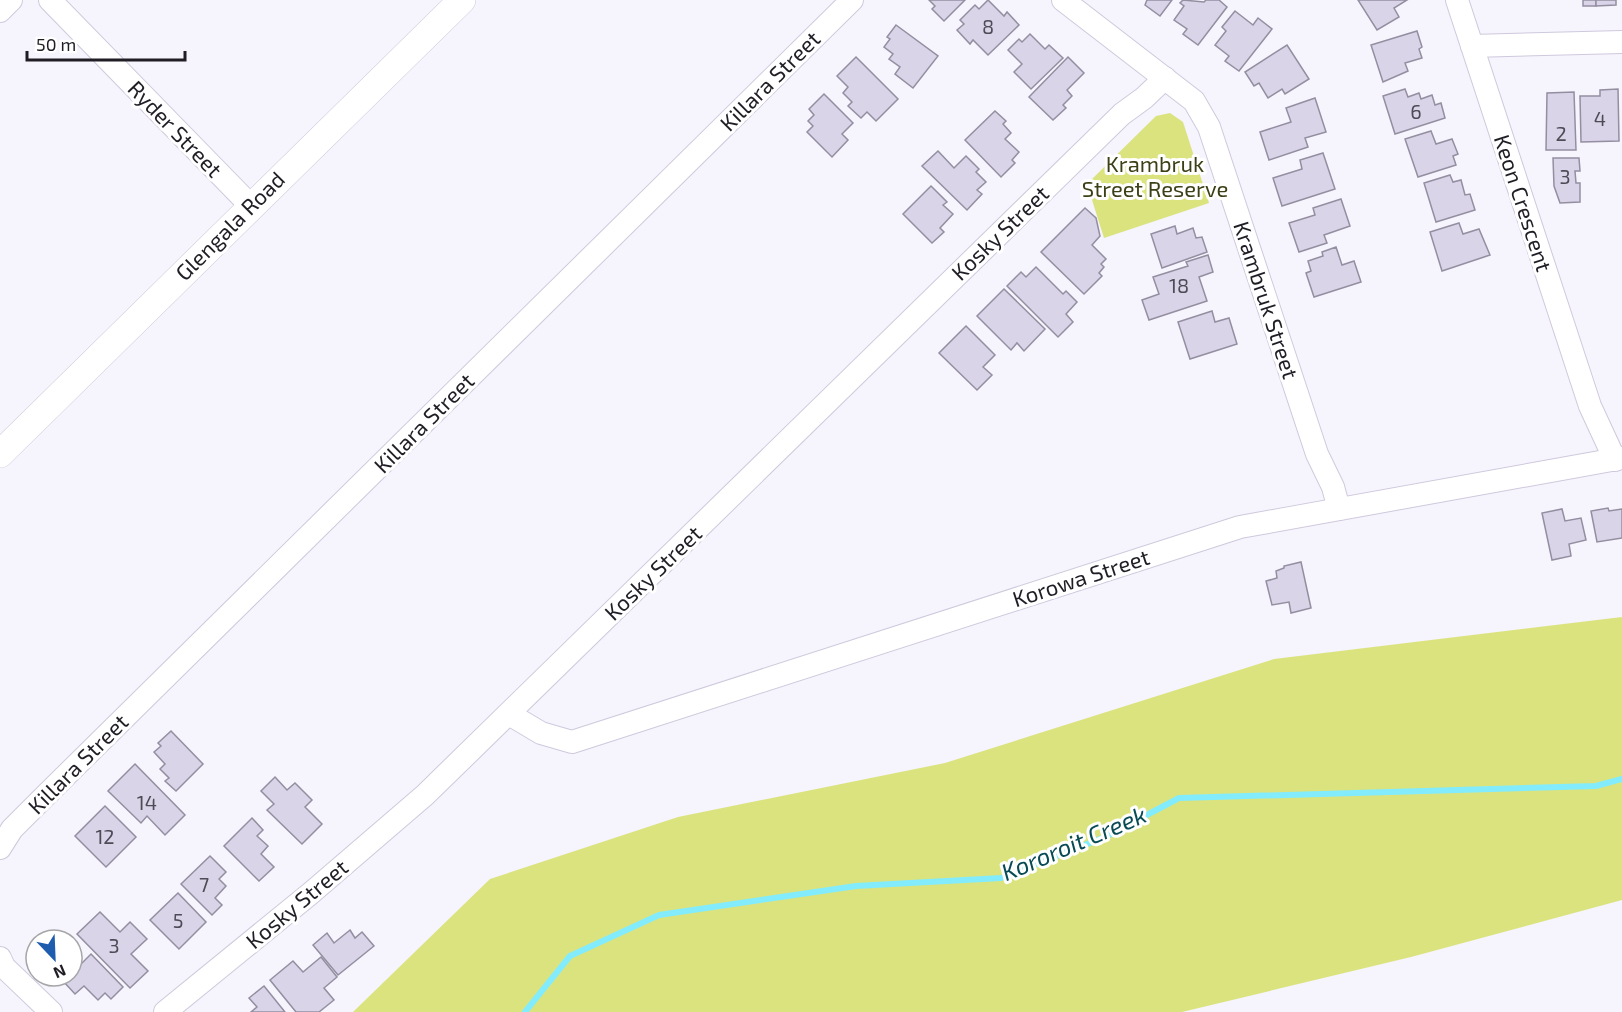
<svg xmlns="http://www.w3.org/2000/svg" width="1622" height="1012" viewBox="0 0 1622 1012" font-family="'Exo 2',sans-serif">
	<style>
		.park { fill: #dbe37f }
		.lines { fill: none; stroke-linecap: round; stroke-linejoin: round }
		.stream { stroke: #82ecfd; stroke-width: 6 }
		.building { fill: #dad4e9; stroke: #948ea1; stroke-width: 1.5 }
		.minor-casing { stroke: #cfc9dd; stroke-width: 24 }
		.tertiary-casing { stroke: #cfc9dd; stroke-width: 28 }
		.minor { stroke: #fff; stroke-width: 22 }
		.tertiary { stroke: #fff; stroke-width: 27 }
		.labels { text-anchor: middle; stroke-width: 6; stroke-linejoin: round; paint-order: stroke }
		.number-label { font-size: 20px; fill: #4e4b56 }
		.street-label { font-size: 22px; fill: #201d25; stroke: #fff }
		.park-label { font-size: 22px; fill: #3d4016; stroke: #fff }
		.water-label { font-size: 24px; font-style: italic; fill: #084b54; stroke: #fff }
	</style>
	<rect width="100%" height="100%" fill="#f6f4fc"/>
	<!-- park -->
	<g class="park">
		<polygon points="1170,113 1183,122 1209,203 1104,238 1087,184 1156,116"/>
		<polygon points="1622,617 1622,900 1411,957 1182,1012 353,1012 490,879 678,817 945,763 1274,659"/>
	</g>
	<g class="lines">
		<!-- stream -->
		<polyline class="stream" points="525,1012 570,956 659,915 856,886 1001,878 1105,837 1179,798 1596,786 1622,779"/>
	</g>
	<!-- building -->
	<g class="building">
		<polygon points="929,0 965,0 944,21 932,9 935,6"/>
		<polygon points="988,0 1004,16 1007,12 1019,25 988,55 973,40 970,44 957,30 964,24 960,20 975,5 979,9"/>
		<polygon points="1147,0 1172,0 1160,16 1145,5"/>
		<polygon points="1183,0 1204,2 1206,0 1219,0 1227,7 1198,45 1183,34 1187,29 1174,20 1184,6 1180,3"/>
		<polygon points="1358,0 1407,0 1394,8 1399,17 1377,30"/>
		<rect x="1583" y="0" width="13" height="6"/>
		<polygon points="1596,0 1616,0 1616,5 1596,6"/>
		<polygon points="1235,11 1253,25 1258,18 1272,29 1239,71 1225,61 1229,56 1215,45 1226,31 1222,27"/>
		<polygon points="896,25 938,56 913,88 895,74 900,67 889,59 893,54 884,47 890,39 887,37"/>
		<polygon points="1417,31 1422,47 1419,49 1422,58 1405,63 1408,71 1383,82 1371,45"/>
		<polygon points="1030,34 1045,49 1049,45 1063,58 1031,89 1014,72 1022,64 1008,50 1019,39 1022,42"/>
		<polygon points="1287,45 1309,79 1285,94 1282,89 1268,98 1259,83 1254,86 1245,72"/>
		<polygon points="856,57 898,99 876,121 867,112 861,118 848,106 852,102 843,93 848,87 837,76"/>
		<polygon points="1068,57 1084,73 1067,90 1072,96 1063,105 1066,108 1053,120 1029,97"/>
		<polygon points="1405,89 1408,97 1419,93 1421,99 1432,95 1435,105 1441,103 1445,118 1395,134 1383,96"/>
		<polygon points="1618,89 1619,141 1581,142 1580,96 1600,96 1600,90"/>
		<polygon points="1574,92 1576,150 1546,150 1547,93"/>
		<polygon points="824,94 853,123 842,134 848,140 832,157 807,132 813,126 808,121 814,115 809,109"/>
		<polygon points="1315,98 1326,132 1305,138 1308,147 1269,160 1260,132 1291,122 1286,108"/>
		<polygon points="995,111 1006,121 1003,124 1011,133 1005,139 1019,152 1012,160 1015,163 1001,177 965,140"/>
		<polygon points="1431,131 1436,144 1452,139 1458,154 1453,156 1456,165 1418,177 1405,139"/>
		<polygon points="938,151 954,168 966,156 979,169 976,172 986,182 977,190 982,194 967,210 922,166"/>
		<polygon points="1323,153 1335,189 1282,206 1273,178 1302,169 1300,160"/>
		<polygon points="1553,158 1579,158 1580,171 1575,171 1576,183 1580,183 1580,202 1560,203 1554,186"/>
		<polygon points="1450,175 1453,182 1461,180 1465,195 1470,194 1475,210 1436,222 1424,183"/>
		<polygon points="931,186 947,202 943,205 953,214 940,228 944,232 932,243 903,214"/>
		<polygon points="1341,199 1350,226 1324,235 1327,243 1299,252 1289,223 1315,215 1313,208"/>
		<polygon points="1085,208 1096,218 1100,236 1092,245 1106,259 1101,264 1104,267 1099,273 1102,276 1084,294 1041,252"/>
		<polygon points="1459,223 1463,234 1479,229 1490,255 1442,271 1430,232"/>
		<polygon points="1175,226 1177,234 1193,228 1196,238 1202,237 1207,252 1162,268 1151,234"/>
		<polygon points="1336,247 1342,265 1354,261 1361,282 1314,297 1306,273 1311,271 1308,261 1323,256 1322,252"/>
		<polygon points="1208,255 1213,272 1199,277 1207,301 1149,320 1142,300 1159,294 1153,277 1188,266 1186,262"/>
		<polygon points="1036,267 1063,294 1066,291 1077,302 1066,314 1073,322 1058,337 1007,286 1021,272 1026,277"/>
		<polygon points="1004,289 1045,329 1024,351 1017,343 1011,350 977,316"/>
		<polygon points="1212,311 1215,322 1229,318 1237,344 1190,359 1178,322"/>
		<polygon points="966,326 995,355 983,367 992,375 977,390 939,353"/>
		<polygon points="1608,508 1609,511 1622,509 1622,538 1597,542 1591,511"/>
		<polygon points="1562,509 1565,521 1581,518 1586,540 1569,544 1571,556 1552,560 1542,513"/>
		<polygon points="1301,562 1311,608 1291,613 1289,602 1272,605 1266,581 1277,578 1276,571 1284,568 1284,566"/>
		<polygon points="171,731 203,764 176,791 165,781 169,778 160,769 165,764 154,752 161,746 158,743"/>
		<polygon points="135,764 185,815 165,835 147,816 141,823 108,791"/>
		<polygon points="275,777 287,790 295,783 312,800 305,807 322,824 302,844 267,810 274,804 261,791"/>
		<polygon points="105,806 136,837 106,867 75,836"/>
		<polygon points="252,818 263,830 257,836 268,846 261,854 274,867 259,881 224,846"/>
		<polygon points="210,856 226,872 219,879 226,886 215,898 222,905 212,915 181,884"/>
		<polygon points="178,893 206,922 179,949 150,920"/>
		<polygon points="100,912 120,932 130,922 147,939 131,954 148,971 130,988 77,934"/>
		<polygon points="350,930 355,938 362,932 374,946 338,975 313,945 327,933 334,943"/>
		<polygon points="91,954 123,987 111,999 105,993 98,1000 84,986 75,994 63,981 72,976 72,973"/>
		<polygon points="321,957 337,977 324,988 334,1000 319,1012 296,1012 270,980 293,961 303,972"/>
		<polygon points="264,986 285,1012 251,1012 257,1007 249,998"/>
	</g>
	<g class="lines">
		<!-- minor casing -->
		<g class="minor-casing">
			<g id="minor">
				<polyline points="50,0 251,206"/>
				<polyline points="1063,0 1194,101 1209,127 1317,454 1333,487 1339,509"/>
				<polyline points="1457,0 1590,406 1615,460"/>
				<polyline points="0,11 11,0"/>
				<polyline points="1472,46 1622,42"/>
				<polyline points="509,714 541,733 572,742 1240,527 1622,458"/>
				<polyline points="0,848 12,829 48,793 852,0"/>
				<polyline points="0,958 4,967 51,1012"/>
				<polyline points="165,1012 311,893 425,795 1122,114 1144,98 1165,78"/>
			</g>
		</g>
		<!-- tertiary casing -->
		<g class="tertiary-casing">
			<polyline id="tertiary" points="0,454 462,0"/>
		</g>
		<!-- minor -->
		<use href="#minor" class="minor"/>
		<!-- tertiary -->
		<use href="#tertiary" class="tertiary"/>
	</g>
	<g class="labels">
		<!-- number labels -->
		<g class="number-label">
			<text x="988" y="34">8</text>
			<text x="1416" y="119">6</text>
			<text x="1600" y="126">4</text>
			<text x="1561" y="141">2</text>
			<text x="1565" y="184">3</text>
			<text x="1179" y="293">18</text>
			<text x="147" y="810">14</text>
			<text x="105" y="844">12</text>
			<text x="204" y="892">7</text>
			<text x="178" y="928">5</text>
			<text x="114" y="953">3</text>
		</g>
		<!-- street labels -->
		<g class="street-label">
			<text transform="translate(770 81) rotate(-45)" y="8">Killara Street</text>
			<text transform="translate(175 129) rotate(46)" y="8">Ryder Street</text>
			<text transform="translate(1523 203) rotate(72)" y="8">Keon Crescent</text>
			<text transform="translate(230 226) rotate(-45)" y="8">Glengala Road</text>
			<text transform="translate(1000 233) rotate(-44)" y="8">Kosky Street</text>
			<text transform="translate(1266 300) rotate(72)" y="8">Krambruk Street</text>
			<text transform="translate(424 423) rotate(-45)" y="8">Killara Street</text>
			<text transform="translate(653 573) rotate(-44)" y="8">Kosky Street</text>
			<text transform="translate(1081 578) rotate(-18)" y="8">Korowa Street</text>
			<text transform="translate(78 764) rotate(-45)" y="8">Killara Street</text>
			<text transform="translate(297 904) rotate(-40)" y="8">Kosky Street</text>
		</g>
		<!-- park labels -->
		<g class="park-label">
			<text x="1155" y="172">Krambruk<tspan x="1155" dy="25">Street Reserve</tspan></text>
		</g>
		<!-- water labels -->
		<g class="water-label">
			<text transform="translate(1074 844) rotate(-23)" y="8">Kororoit Creek</text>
		</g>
	</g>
	<!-- north arrow -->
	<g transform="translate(54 958) rotate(157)"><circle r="28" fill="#ffffff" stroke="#a6a5a8" stroke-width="1.5"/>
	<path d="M0-4.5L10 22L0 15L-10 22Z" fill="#1e5dae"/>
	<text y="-9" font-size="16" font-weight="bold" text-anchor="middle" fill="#201d25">N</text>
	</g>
	<!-- scale -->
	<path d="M27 51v9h158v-9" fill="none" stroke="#201d25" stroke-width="3"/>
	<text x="36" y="51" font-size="18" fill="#201d25" stroke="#ffffff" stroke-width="4.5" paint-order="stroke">50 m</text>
</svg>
